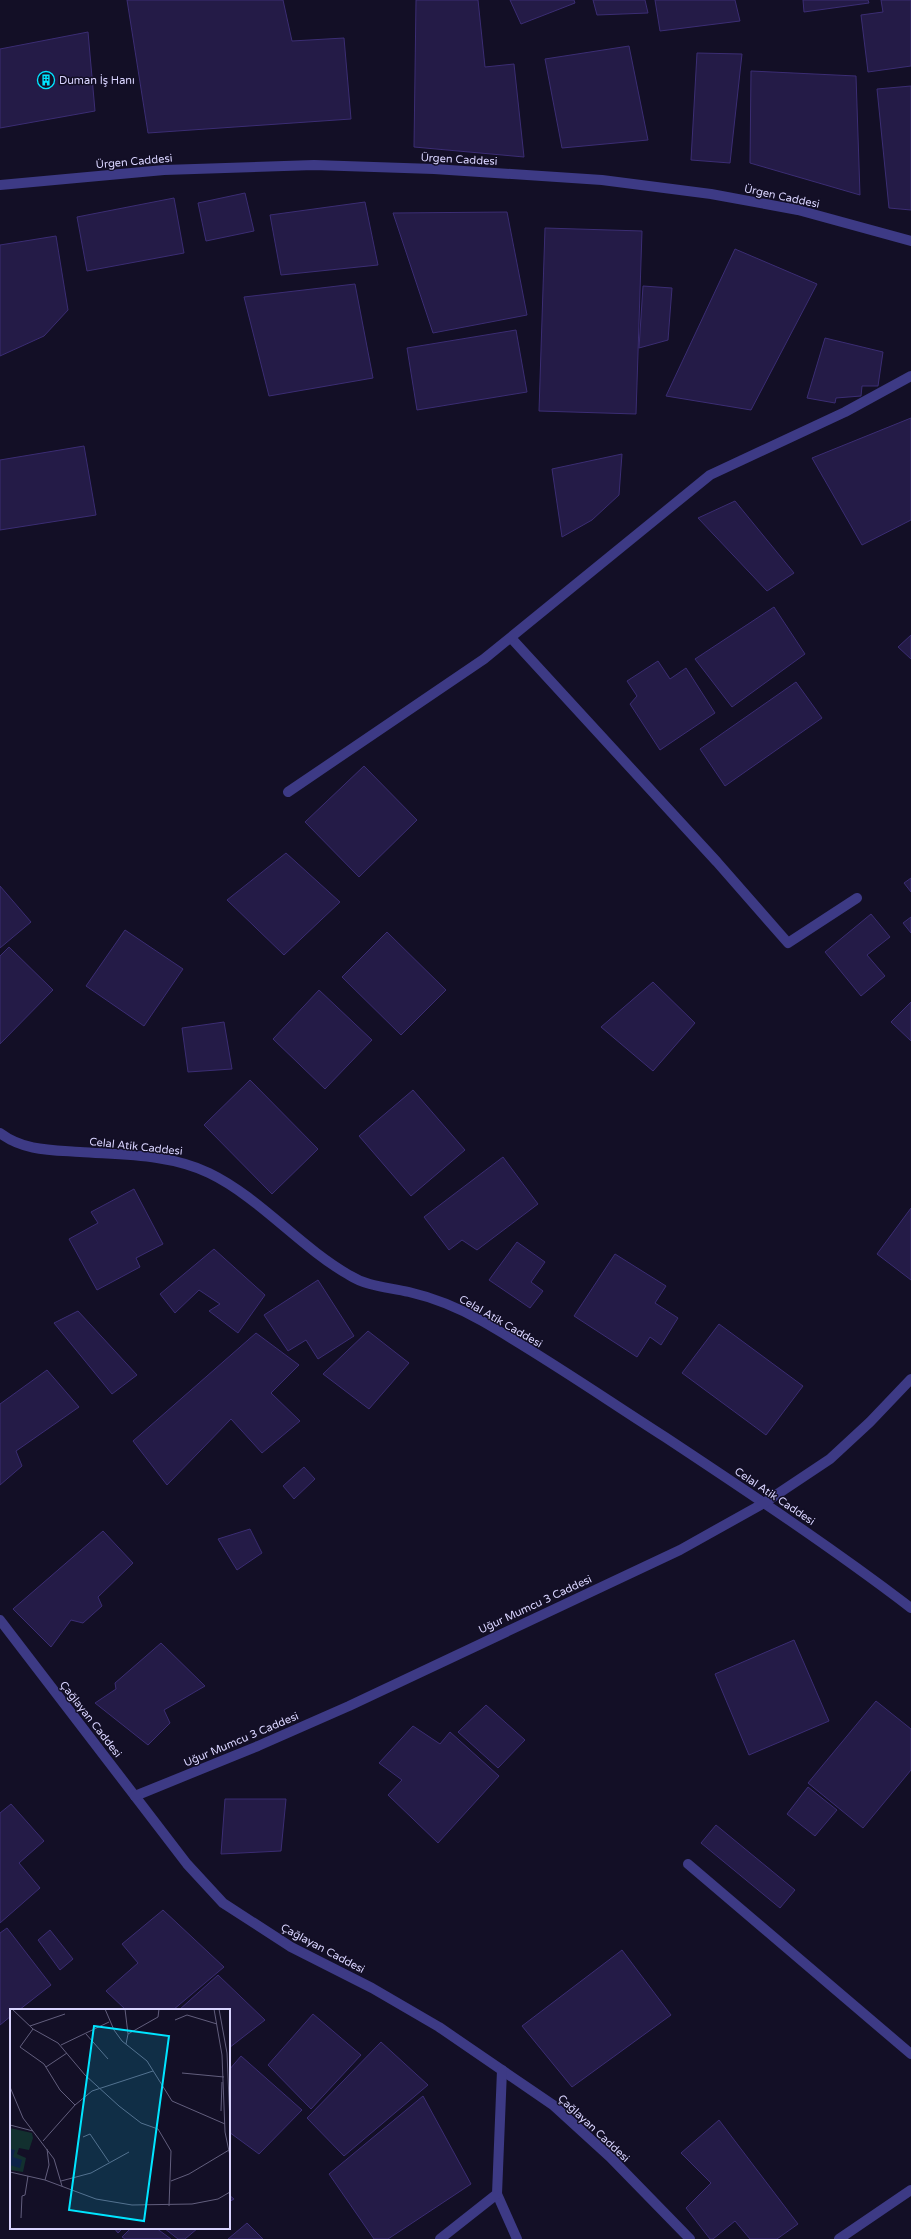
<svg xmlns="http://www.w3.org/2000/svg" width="911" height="2239" viewBox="0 0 911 2239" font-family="'Varela Round',sans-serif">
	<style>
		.building { fill: #241b47; stroke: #3b2d73 }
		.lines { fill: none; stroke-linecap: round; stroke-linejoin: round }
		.minor { stroke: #3d3a85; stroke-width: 10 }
		.labels { text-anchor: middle; stroke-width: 3; stroke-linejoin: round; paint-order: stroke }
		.poi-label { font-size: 11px; fill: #d9d4ff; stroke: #130f26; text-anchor: start }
		.street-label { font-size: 11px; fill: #d9d4ff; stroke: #130f26 }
		.inset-road { fill: none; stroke: #625e7d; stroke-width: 1 }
		.view { fill: #00e5ff; fill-opacity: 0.15; stroke: #00e5ff; stroke-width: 2 }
		.inset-edge { fill: none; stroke: #d9d4ff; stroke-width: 2 }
	</style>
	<rect width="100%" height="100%" fill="#130f26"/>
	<!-- building -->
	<g class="building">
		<polygon points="127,0 283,0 292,41 344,38 351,119 148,133"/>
		<polygon points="416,0 478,0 485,67 514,64 524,157 414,147"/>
		<polygon points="510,0 574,0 575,3 521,24"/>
		<polygon points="593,0 645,0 648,13 597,15"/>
		<polygon points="655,0 735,0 740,21 660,31"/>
		<polygon points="803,0 868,0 869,3 804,12"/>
		<polygon points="881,0 911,0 911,66 868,72 861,15 883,12"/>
		<polygon points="88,32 95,111 0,128 0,49"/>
		<polygon points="629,46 648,140 562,148 545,59"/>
		<polygon points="697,53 742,54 730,163 691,160"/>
		<polygon points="751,71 856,76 860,195 750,163"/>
		<polygon points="911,86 911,210 889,208 877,89"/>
		<polygon points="245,193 254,231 206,241 198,203"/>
		<polygon points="174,198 184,253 87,271 77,217"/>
		<polygon points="365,202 378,265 281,275 270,215"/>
		<polygon points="507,212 527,315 433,333 393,213"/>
		<polygon points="545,228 642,231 636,414 539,411"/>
		<polygon points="56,236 68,310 44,336 0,356 0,245"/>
		<polygon points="735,249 817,284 751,410 666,396"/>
		<polygon points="355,284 373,378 269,396 244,297"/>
		<polygon points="643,286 672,288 668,340 639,348"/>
		<polygon points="516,330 527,392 417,410 407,348"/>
		<polygon points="825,338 883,352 878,386 862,386 861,396 836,398 835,403 807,398"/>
		<polygon points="911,418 911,520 862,545 812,458"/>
		<polygon points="84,446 96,515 0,530 0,460"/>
		<polygon points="622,454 619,495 592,520 562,537 552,469"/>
		<polygon points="735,501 794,573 767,591 698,518"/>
		<polygon points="774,607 805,654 732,707 695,659"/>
		<polygon points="911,635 911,659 898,647"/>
		<polygon points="658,661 670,679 686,668 715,713 660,750 630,704 637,696 627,681"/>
		<polygon points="796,682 822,718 725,786 700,749"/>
		<polygon points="364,766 417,820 359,877 305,822"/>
		<polygon points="286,853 340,902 284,955 227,900"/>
		<polygon points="911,878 911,892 904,883"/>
		<polygon points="0,886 31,922 0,948"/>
		<polygon points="871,914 890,937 867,955 885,976 861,996 825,952"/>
		<polygon points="911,917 911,933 903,923"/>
		<polygon points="125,930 183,969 144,1026 86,986"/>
		<polygon points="387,932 446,990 401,1035 342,977"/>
		<polygon points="9,947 53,990 0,1044 0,956"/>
		<polygon points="653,982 695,1023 653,1071 601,1027"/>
		<polygon points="319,990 372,1040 325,1089 273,1039"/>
		<polygon points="911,1002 911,1041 891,1022"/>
		<polygon points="224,1022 232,1069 188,1072 182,1028"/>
		<polygon points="250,1080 318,1149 272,1194 204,1125"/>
		<polygon points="413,1090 465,1150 411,1196 359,1136"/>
		<polygon points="503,1157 538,1204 477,1250 462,1240 449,1250 424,1217"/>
		<polygon points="134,1189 163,1244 136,1258 140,1267 97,1290 69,1239 98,1223 91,1212"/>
		<polygon points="911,1208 911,1280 877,1254"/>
		<polygon points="517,1242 545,1262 531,1282 543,1291 530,1308 489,1280"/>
		<polygon points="214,1249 265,1295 238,1333 209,1311 220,1304 199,1290 175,1313 160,1294"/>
		<polygon points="615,1254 666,1286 655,1303 678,1318 661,1345 650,1337 637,1357 574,1316"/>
		<polygon points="318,1280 354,1336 318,1359 306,1340 288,1351 264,1315"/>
		<polygon points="78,1311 137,1375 112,1394 54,1323"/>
		<polygon points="719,1324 803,1386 766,1435 682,1373"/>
		<polygon points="368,1331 409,1363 369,1409 323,1374"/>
		<polygon points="256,1333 299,1365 271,1393 300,1421 262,1453 231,1419 167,1485 133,1441"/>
		<polygon points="47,1370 79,1407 16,1451 22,1466 0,1485 0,1404"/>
		<polygon points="304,1467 315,1479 294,1499 283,1486"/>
		<polygon points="250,1529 262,1553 237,1570 218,1539"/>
		<polygon points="103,1531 133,1563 98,1597 102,1606 83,1623 71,1620 51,1647 13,1609"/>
		<polygon points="794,1640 829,1721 749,1755 715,1674"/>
		<polygon points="161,1643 205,1686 164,1710 170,1723 148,1745 95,1703 116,1689 115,1683"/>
		<polygon points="876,1701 911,1729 911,1770 863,1828 808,1783"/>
		<polygon points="486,1705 525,1740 498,1768 458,1732"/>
		<polygon points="413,1726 440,1744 450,1732 499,1776 438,1843 388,1795 402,1780 379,1763"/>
		<polygon points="808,1787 837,1810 815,1836 787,1814"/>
		<polygon points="225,1799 286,1799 281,1851 221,1854"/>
		<polygon points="11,1804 44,1841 19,1863 40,1888 0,1923 0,1813"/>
		<polygon points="716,1825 795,1890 780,1908 701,1843"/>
		<polygon points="163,1910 224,1967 173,2010 126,2010 106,1991 138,1963 122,1944"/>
		<polygon points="7,1928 51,1985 19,2010 11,2010 11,2016 0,2025 0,1933"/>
		<polygon points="50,1930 73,1959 60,1970 38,1940"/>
		<polygon points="622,1950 671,2015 572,2087 522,2026"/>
		<polygon points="218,1975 265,2020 229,2048 229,2010 179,2010"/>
		<polygon points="313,2014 361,2055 311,2109 268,2065"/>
		<polygon points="381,2042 428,2085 344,2156 307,2118"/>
		<polygon points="241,2056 302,2110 259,2154 229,2132 229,2070"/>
		<polygon points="423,2096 471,2184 388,2239 374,2239 329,2174"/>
		<polygon points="719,2120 798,2224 777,2239 750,2239 735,2221 713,2239 710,2239 686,2208 711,2183 681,2153"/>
		<polygon points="229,2195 234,2199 229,2202"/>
		<polygon points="247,2223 263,2239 228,2239"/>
		<polygon points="114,2228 123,2228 118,2233"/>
		<polygon points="131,2228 156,2228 171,2239 125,2239 122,2237"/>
		<polygon points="164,2228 198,2228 185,2239 178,2239"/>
	</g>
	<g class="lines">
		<!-- minor -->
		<g class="minor">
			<polyline points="0,185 164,170 314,165 434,169 602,180 711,194 798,210 911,241"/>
			<polyline points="511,638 717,862 788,943 857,898"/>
			<polyline points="288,792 484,659 710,475 845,412 911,376"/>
			<path d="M0,1133C24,1151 51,1150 80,1152C123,1155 170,1154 209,1173C259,1197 300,1247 349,1275C368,1287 388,1287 409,1292C435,1298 459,1308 482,1321C545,1357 604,1398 665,1437C748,1492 831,1547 911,1608"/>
			<polyline points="0,1620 187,1864 223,1903 291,1947 372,1988 439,2027 553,2105 610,2157 690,2239"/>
			<polyline points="135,1796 258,1746 349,1706 680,1550 764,1503 830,1459 870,1422 911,1379"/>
			<polyline points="688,1864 911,2054"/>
			<polyline points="497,2194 517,2239"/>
			<polyline points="440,2239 497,2194 502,2070"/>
			<polyline points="839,2239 911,2190"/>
		</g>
	</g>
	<!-- icons -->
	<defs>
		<g id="building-ring" transform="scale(0.9)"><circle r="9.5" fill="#130f26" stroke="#00e5ff" stroke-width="1.5"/><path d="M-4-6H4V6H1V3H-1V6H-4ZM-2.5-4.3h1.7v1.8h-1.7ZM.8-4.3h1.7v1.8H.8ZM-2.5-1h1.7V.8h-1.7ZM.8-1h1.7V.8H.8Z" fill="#00e5ff"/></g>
	</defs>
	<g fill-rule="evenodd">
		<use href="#building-ring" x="46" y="80"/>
	</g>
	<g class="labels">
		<!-- poi labels -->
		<g class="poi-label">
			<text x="59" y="84">Duman İş Hanı</text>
		</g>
		<!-- street labels -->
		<g class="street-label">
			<text transform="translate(459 159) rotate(3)" y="4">Ürgen Caddesi</text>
			<text transform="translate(134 161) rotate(-5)" y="4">Ürgen Caddesi</text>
			<text transform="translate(782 196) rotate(12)" y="4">Ürgen Caddesi</text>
			<text transform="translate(136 1146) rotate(6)" y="4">Celal Atik Caddesi</text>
			<text transform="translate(501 1321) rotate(30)" y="4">Celal Atik Caddesi</text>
			<text transform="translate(775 1496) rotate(34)" y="4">Celal Atik Caddesi</text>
			<text transform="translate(535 1604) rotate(-25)" y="4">Uğur Mumcu 3 Caddesi</text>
			<text transform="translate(91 1719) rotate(52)" y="4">Çağlayan Caddesi</text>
			<text transform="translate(241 1739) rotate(-23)" y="4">Uğur Mumcu 3 Caddesi</text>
			<text transform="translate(323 1948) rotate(28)" y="4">Çağlayan Caddesi</text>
			<text transform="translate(594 2128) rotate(43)" y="4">Çağlayan Caddesi</text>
		</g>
	</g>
	<!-- overview -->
	<g transform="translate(10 2009)">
		<rect width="220" height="220" fill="#130f26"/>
		<path d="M0,119L22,124L23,129L19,141L9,139L7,145L16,149L13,163L0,161Z" fill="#12302f"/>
		<path d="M0,140L5,141L3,148L12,151L10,159L0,156Z" fill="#0c2248"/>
		<path class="inset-road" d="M2,0L23,20L48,34L75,66L109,97L131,114L148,120L161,142L159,197M95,0L104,21L112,32L137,52L162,92L215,115M115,0L118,25M204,0L212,46L215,123L220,147M209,0L217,44L220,114M165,11L177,6L207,15M20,17L55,5M23,20L10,38L34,55L50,81L65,96M76,25L98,50M116,35L118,25L148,8L149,0M51,36L99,13M36,58L57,44M172,64L214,68M0,78L13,109L44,150L52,177M211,102L212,73M0,116L23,122M73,128L80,125L99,153M33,132L65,96L82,82L143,62M0,163L35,171L86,190L122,196L182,195L208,190L220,183M35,171L39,156L37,140M51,172L81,164L119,143M161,172L179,165L219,141M11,209L12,187L15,186L18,167"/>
		<path class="view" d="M84,17L159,27L134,212L59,201Z"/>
		<rect width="220" height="220" class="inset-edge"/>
	</g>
</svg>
